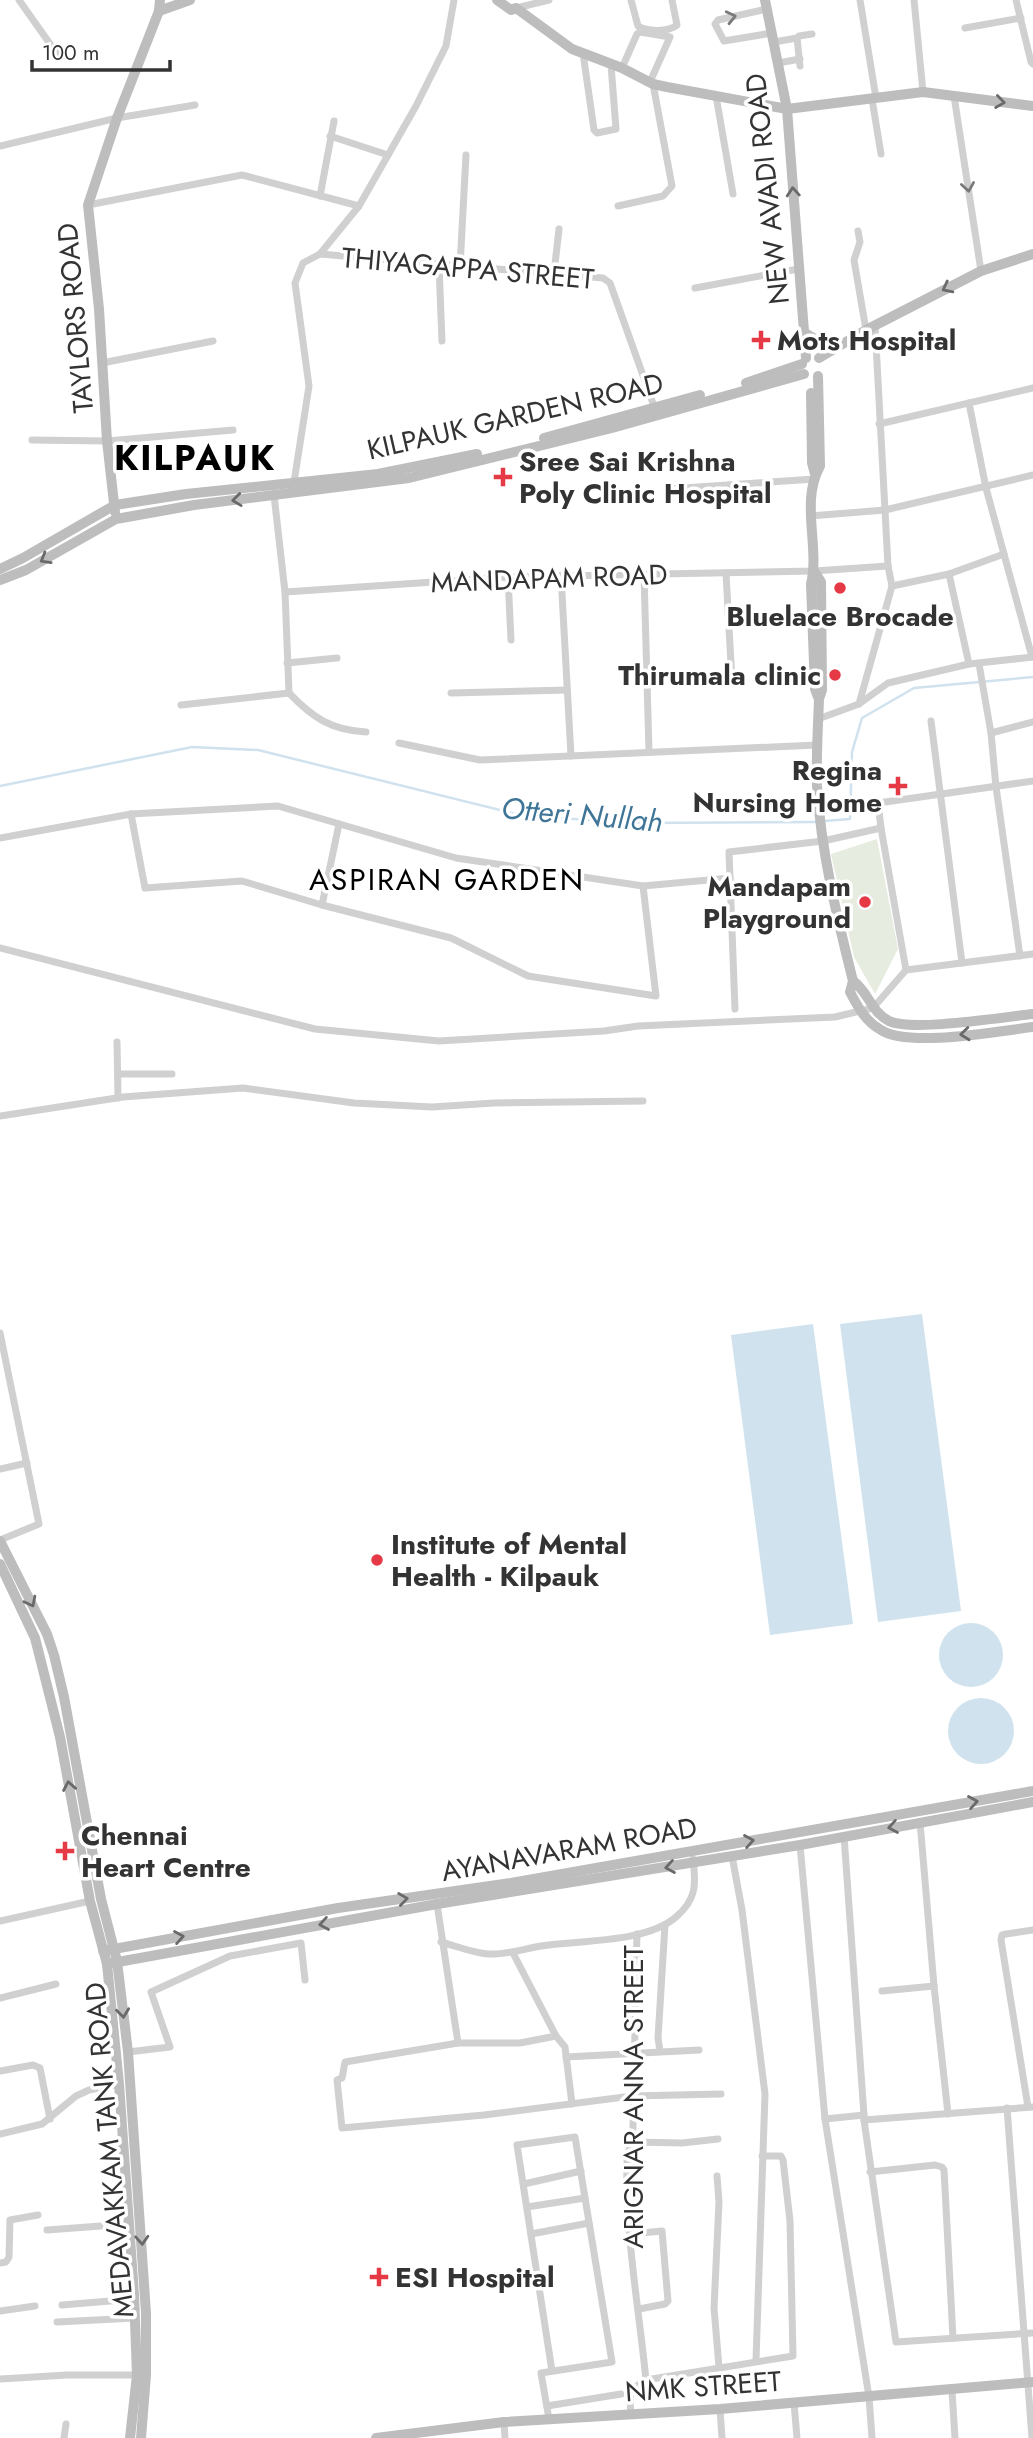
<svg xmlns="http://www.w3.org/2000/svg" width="1033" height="2438" viewBox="0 0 1033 2438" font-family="Jost,sans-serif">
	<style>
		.green { fill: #e6ecdf }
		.water { fill: #cfe2ee }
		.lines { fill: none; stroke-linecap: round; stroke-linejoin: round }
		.stream { stroke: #cfe2ee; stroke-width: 2.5 }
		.street { stroke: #d0d0d0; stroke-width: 7 }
		.secondary { stroke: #bdbdbd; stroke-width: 10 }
		.oneway { stroke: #7a7a7a }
		.oneway2 { stroke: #6a6a6a }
		.poi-dot { fill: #e63946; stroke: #fff; stroke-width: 2.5 }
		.labels { text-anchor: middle; stroke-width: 7; stroke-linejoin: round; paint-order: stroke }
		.street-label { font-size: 28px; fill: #333; stroke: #fff }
		.poi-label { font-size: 28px; font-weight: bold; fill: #333; stroke: #fff; text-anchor: start }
		.water-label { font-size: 30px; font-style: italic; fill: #3f7597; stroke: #fff }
		.neighbourhood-label { font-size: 30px; letter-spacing: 2px; fill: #000; stroke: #fff }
		.district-label { font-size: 35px; font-weight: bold; letter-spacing: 2px; fill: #000; stroke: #fff }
	</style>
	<rect width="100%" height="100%" fill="#fff"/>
	<!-- green -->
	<polygon class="green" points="877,839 898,949 875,994 854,957 831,854"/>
	<!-- water -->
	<g class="water">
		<polygon points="922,1314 961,1611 878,1622 840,1324"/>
		<polygon points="813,1324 853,1624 770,1635 731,1335"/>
		<circle cx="971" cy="1655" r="32"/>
		<circle cx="981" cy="1731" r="33"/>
	</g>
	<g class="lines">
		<!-- stream -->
		<g class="stream">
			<polyline points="0,786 192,747 258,750 524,816 641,823 817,822"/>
			<polyline points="824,821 850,819 852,752 862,718 914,688 1033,677"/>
		</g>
		<!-- street -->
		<g class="street">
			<polyline points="19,0 60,58"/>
			<path d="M631,0L638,26C647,32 669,32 677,25L672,0"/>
			<polyline points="860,0 876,98"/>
			<polyline points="914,0 923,92"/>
			<polyline points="1016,0 1031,62 1033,64"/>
			<polyline points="516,8 549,0"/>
			<polyline points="767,9 718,20 715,24 724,41 772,33"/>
			<polyline points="965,28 1021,18"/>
			<polyline points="774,42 797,38"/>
			<polyline points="583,53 594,130 597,133 616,129 611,65"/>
			<polyline points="778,63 800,59"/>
			<polyline points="800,66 797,38 799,36 812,34"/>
			<polyline points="622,68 637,34 640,32 670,37 650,82"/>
			<polyline points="716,96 733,194"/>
			<polyline points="954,96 981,271"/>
			<polyline points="872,99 881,154"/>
			<polyline points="330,136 388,155"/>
			<polyline points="0,146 117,118 195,105"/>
			<polyline points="320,196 334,121"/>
			<polyline points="88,205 242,175 359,206"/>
			<polyline points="618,206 663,196 672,186 653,84"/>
			<polyline points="858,231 860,242 854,260 866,330"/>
			<polyline points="320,254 603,278 610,283 655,409"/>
			<polyline points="439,265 442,341"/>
			<polyline points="460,267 466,155"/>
			<polyline points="554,273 559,229"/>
			<polyline points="695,288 798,269"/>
			<polyline points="102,363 213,341"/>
			<polyline points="969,403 986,488 1032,657"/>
			<polyline points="879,424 1033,388"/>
			<polyline points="32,440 107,441 233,430"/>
			<polyline points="294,482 309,386 295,283 303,263 320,254 359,206 416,106 446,46 454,0"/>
			<polyline points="668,489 815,479"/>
			<polyline points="810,516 885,510 1033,475"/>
			<polyline points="726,573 732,682"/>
			<polyline points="644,574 649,752"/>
			<polyline points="949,574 969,664"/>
			<polyline points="561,576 571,756"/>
			<polyline points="508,577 511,640"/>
			<polyline points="892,586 949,574 1004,554"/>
			<polyline points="285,592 508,577 814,571 888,566"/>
			<polyline points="287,663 337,658"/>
			<polyline points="979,664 991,733 996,787 1020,956"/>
			<path d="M289,693C313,718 331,730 366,732"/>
			<polyline points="451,693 567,690"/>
			<polyline points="859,704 892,586 888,566 875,325"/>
			<polyline points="181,705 289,693 285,592 274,495"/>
			<polyline points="818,719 859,704 888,683 969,664 1033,657"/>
			<polyline points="931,721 962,963"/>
			<polyline points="991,733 1033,722"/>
			<polyline points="399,743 480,760 817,745"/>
			<polyline points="131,814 145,888 242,881 322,905 451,938 528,976 656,996 643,886"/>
			<polyline points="881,828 906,970"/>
			<polyline points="0,838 131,814 278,806 456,858 643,886 730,878"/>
			<polyline points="322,905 339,824"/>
			<polyline points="0,948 315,1029 439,1041 604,1031 638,1026 835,1017 873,1008 906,970 1033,954"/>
			<polyline points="735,1009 729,852 823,841 881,828 878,803 1033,781"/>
			<polyline points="117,1042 118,1098"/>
			<polyline points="118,1074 172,1074"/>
			<polyline points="0,1116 123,1097 243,1088 354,1103 432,1107 494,1103 643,1101"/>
			<polyline points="0,1333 39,1524 0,1540"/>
			<polyline points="0,1469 27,1463"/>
			<polyline points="920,1822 934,1986 948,2114"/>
			<polyline points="844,1836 864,2115"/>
			<polyline points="800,1845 825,2119 869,2397 872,2438"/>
			<polyline points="732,1856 742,1910 765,2094 756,2360"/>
			<polyline points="437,1904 458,2043 520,2043 556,2036"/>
			<polyline points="0,1921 90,1901"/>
			<path d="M637,1934C635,1998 635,2062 633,2126C633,2138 628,2150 627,2162C625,2233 639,2309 646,2380"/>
			<path d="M441,1942C456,1946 473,1953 488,1954C507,1955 523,1949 541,1946C580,1940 646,1943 676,1917C697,1899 696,1884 693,1859"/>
			<polyline points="513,1953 556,2036 565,2047 572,2104"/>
			<polyline points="882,1991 934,1986"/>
			<polyline points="0,1998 56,1984"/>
			<polyline points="458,2043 345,2062 342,2078 337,2080 342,2128 484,2115 632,2096 721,2094"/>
			<polyline points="660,2051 658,2038 665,1925"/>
			<polyline points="128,2052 170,2047 151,1992 230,1956 301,1943 305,1980"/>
			<polyline points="566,2057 699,2050"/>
			<polyline points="0,2071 33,2065 40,2068 50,2119"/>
			<polyline points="1028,2107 1001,1940 1002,1935 1006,1934 1033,1930"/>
			<polyline points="1007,2108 1032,2438"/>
			<polyline points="825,2119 864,2115 864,2120 1033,2107"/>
			<polyline points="864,2120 896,2342 1033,2333"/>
			<polyline points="0,2134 42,2124 76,2096 89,2090 119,2084"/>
			<polyline points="632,2142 682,2143 718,2139"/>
			<polyline points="870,2172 935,2165 942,2167 944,2170 953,2338"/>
			<polyline points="717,2176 719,2202 714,2308 719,2367"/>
			<polyline points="524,2184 581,2171"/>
			<polyline points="527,2207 585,2198"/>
			<polyline points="47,2230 128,2224"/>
			<polyline points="531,2234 589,2223"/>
			<polyline points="631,2234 662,2231 668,2301 665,2304 639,2309"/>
			<polyline points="0,2263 6,2262 9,2257 10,2220 38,2215"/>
			<polyline points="62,2305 134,2299"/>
			<polyline points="0,2311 35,2306"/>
			<polyline points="57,2322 135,2318"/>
			<polyline points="0,2379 67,2375 137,2375"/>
			<polyline points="952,2391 955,2438"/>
			<polyline points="794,2403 797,2438"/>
			<polyline points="547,2406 621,2394"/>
			<polyline points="720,2409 722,2438"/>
			<path d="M631,2414C629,2396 629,2389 646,2380L793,2356L790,2221L783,2160L781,2156H762"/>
			<polyline points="549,2419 541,2373 612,2362 575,2137 517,2145 552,2371"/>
			<polyline points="504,2422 505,2438"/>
			<polyline points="64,2438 66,2424"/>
		</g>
		<!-- secondary -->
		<g class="secondary">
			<polyline points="497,0 511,10 516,8 572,49 622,68 653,84 667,87 787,109 923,92 1033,106"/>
			<polyline points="765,0 787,109 806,358"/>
			<polyline points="159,11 190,0"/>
			<polyline points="805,333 825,345 837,347"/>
			<polyline points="819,358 866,330 981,271 1033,254"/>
			<path d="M818,376L820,466C800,502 820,546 811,584L815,689L818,697"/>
			<polyline points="746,383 802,364"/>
			<polyline points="811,393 812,463 815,474"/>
			<polyline points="544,438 700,395"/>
			<polyline points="115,512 107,441 99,309 88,205 117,118 159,11 160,0"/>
			<polyline points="0,569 23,558 115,505 186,494 378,474 477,454"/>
			<path d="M814,571L821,582L822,690L819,699C818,728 816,757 817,786C821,852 837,917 853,981L850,992C858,1007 865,1021 881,1030C909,1048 998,1031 1033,1027"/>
			<polyline points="0,580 26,570 116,519 194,505 409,478 612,428 804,374"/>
			<path d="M853,981C868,991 871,1012 889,1021C912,1032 1003,1017 1033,1014"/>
			<polyline points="0,1541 47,1634 54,1655 64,1697 101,1899 117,1961 128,2052 146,2313 146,2375 141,2438"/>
			<polyline points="0,1564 35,1638 60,1737 90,1901 107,1964 119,2084 134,2294 137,2375 130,2438"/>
			<polyline points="103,1951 338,1908 511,1883 1033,1791"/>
			<polyline points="107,1964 437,1904 800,1845 1033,1802"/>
			<polyline points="376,2438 504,2422 720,2409 1033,2382"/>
		</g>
	</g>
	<!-- one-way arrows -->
	<defs><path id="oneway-chevron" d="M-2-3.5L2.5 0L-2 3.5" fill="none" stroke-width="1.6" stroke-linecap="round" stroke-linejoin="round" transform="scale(1.75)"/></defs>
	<g class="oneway">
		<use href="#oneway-chevron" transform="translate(731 17) rotate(-13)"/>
		<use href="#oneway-chevron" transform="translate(968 187) rotate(81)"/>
	</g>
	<g class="oneway2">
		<use href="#oneway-chevron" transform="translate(1000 102) rotate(8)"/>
		<use href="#oneway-chevron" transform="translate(793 192) rotate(-94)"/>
		<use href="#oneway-chevron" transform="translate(947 288) rotate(153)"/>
		<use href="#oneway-chevron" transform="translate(237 500) rotate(173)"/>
		<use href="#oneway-chevron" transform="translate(45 559) rotate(150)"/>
		<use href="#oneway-chevron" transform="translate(965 1034) rotate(174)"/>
		<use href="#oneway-chevron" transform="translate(31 1602) rotate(63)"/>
		<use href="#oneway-chevron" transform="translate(69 1786) rotate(-100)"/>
		<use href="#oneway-chevron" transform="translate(973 1802) rotate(-10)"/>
		<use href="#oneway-chevron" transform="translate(893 1827) rotate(170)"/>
		<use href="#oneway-chevron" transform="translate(749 1841) rotate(-10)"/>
		<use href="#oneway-chevron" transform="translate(670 1867) rotate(171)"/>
		<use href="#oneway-chevron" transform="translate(403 1899) rotate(-8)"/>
		<use href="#oneway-chevron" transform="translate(324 1924) rotate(170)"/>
		<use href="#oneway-chevron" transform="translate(179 1937) rotate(-10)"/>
		<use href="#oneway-chevron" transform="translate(123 2013) rotate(83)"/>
		<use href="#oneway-chevron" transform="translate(142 2240) rotate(87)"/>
	</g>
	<!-- markers -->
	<g class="poi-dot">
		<path d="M757.5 329.5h7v7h7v7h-7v7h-7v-7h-7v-7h7z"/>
		<path d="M499.5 466.5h7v7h7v7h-7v7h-7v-7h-7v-7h7z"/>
		<circle cx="840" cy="588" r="7"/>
		<circle cx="835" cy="675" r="7"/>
		<path d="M894.5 775.5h7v7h7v7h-7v7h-7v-7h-7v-7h7z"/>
		<circle cx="865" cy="902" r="7"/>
		<circle cx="377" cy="1560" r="7"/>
		<path d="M61.5 1840.5h7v7h7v7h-7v7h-7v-7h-7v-7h7z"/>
		<path d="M375.5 2266.5h7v7h7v7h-7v7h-7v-7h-7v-7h7z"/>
	</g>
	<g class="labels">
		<!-- street labels -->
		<g class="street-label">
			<text transform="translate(767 189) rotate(-96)" y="10">NEW AVADI ROAD</text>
			<text transform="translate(468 268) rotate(5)" y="10">THIYAGAPPA STREET</text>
			<text transform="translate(75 318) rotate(-95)" y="10">TAYLORS ROAD</text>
			<text transform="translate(515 416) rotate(-13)" y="10">KILPAUK GARDEN ROAD</text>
			<text transform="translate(549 578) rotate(-2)" y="10">MANDAPAM ROAD</text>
			<text transform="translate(569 1849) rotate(-10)" y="10">AYANAVARAM ROAD</text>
			<text transform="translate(633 2097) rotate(-90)" y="10">ARIGNAR ANNA STREET</text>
			<text transform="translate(109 2150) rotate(-95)" y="10">MEDAVAKKAM TANK ROAD</text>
			<text transform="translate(703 2386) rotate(-4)" y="10">NMK STREET</text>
		</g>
		<!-- poi labels -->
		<g class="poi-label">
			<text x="777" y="350">Mots Hospital</text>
			<text x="519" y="471">Sree Sai Krishna<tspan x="519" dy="32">Poly Clinic Hospital</tspan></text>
			<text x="840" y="626" text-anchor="middle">Bluelace Brocade</text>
			<text x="821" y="685" text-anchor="end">Thirumala clinic</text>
			<text x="882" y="780" text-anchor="end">Regina<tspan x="882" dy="32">Nursing Home</tspan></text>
			<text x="851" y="896" text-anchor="end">Mandapam<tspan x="851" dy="32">Playground</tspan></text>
			<text x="391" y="1554">Institute of Mental<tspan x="391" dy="32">Health - Kilpauk</tspan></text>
			<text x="81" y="1845">Chennai<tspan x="81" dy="32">Heart Centre</tspan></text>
			<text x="395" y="2287">ESI Hospital</text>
		</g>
		<!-- water labels -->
		<g class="water-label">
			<text transform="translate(582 815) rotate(5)" y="10">Otteri Nullah</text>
		</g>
		<!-- neighbourhood labels -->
		<g class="neighbourhood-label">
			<text x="447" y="890">ASPIRAN GARDEN</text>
		</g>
		<!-- district labels -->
		<g class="district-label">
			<text x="195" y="470">KILPAUK</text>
		</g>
	</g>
	<!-- scale -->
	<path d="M32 60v10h138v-10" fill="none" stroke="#333333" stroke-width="3.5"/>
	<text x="42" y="60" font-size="21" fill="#333333" stroke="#ffffff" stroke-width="5" paint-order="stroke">100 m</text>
</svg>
